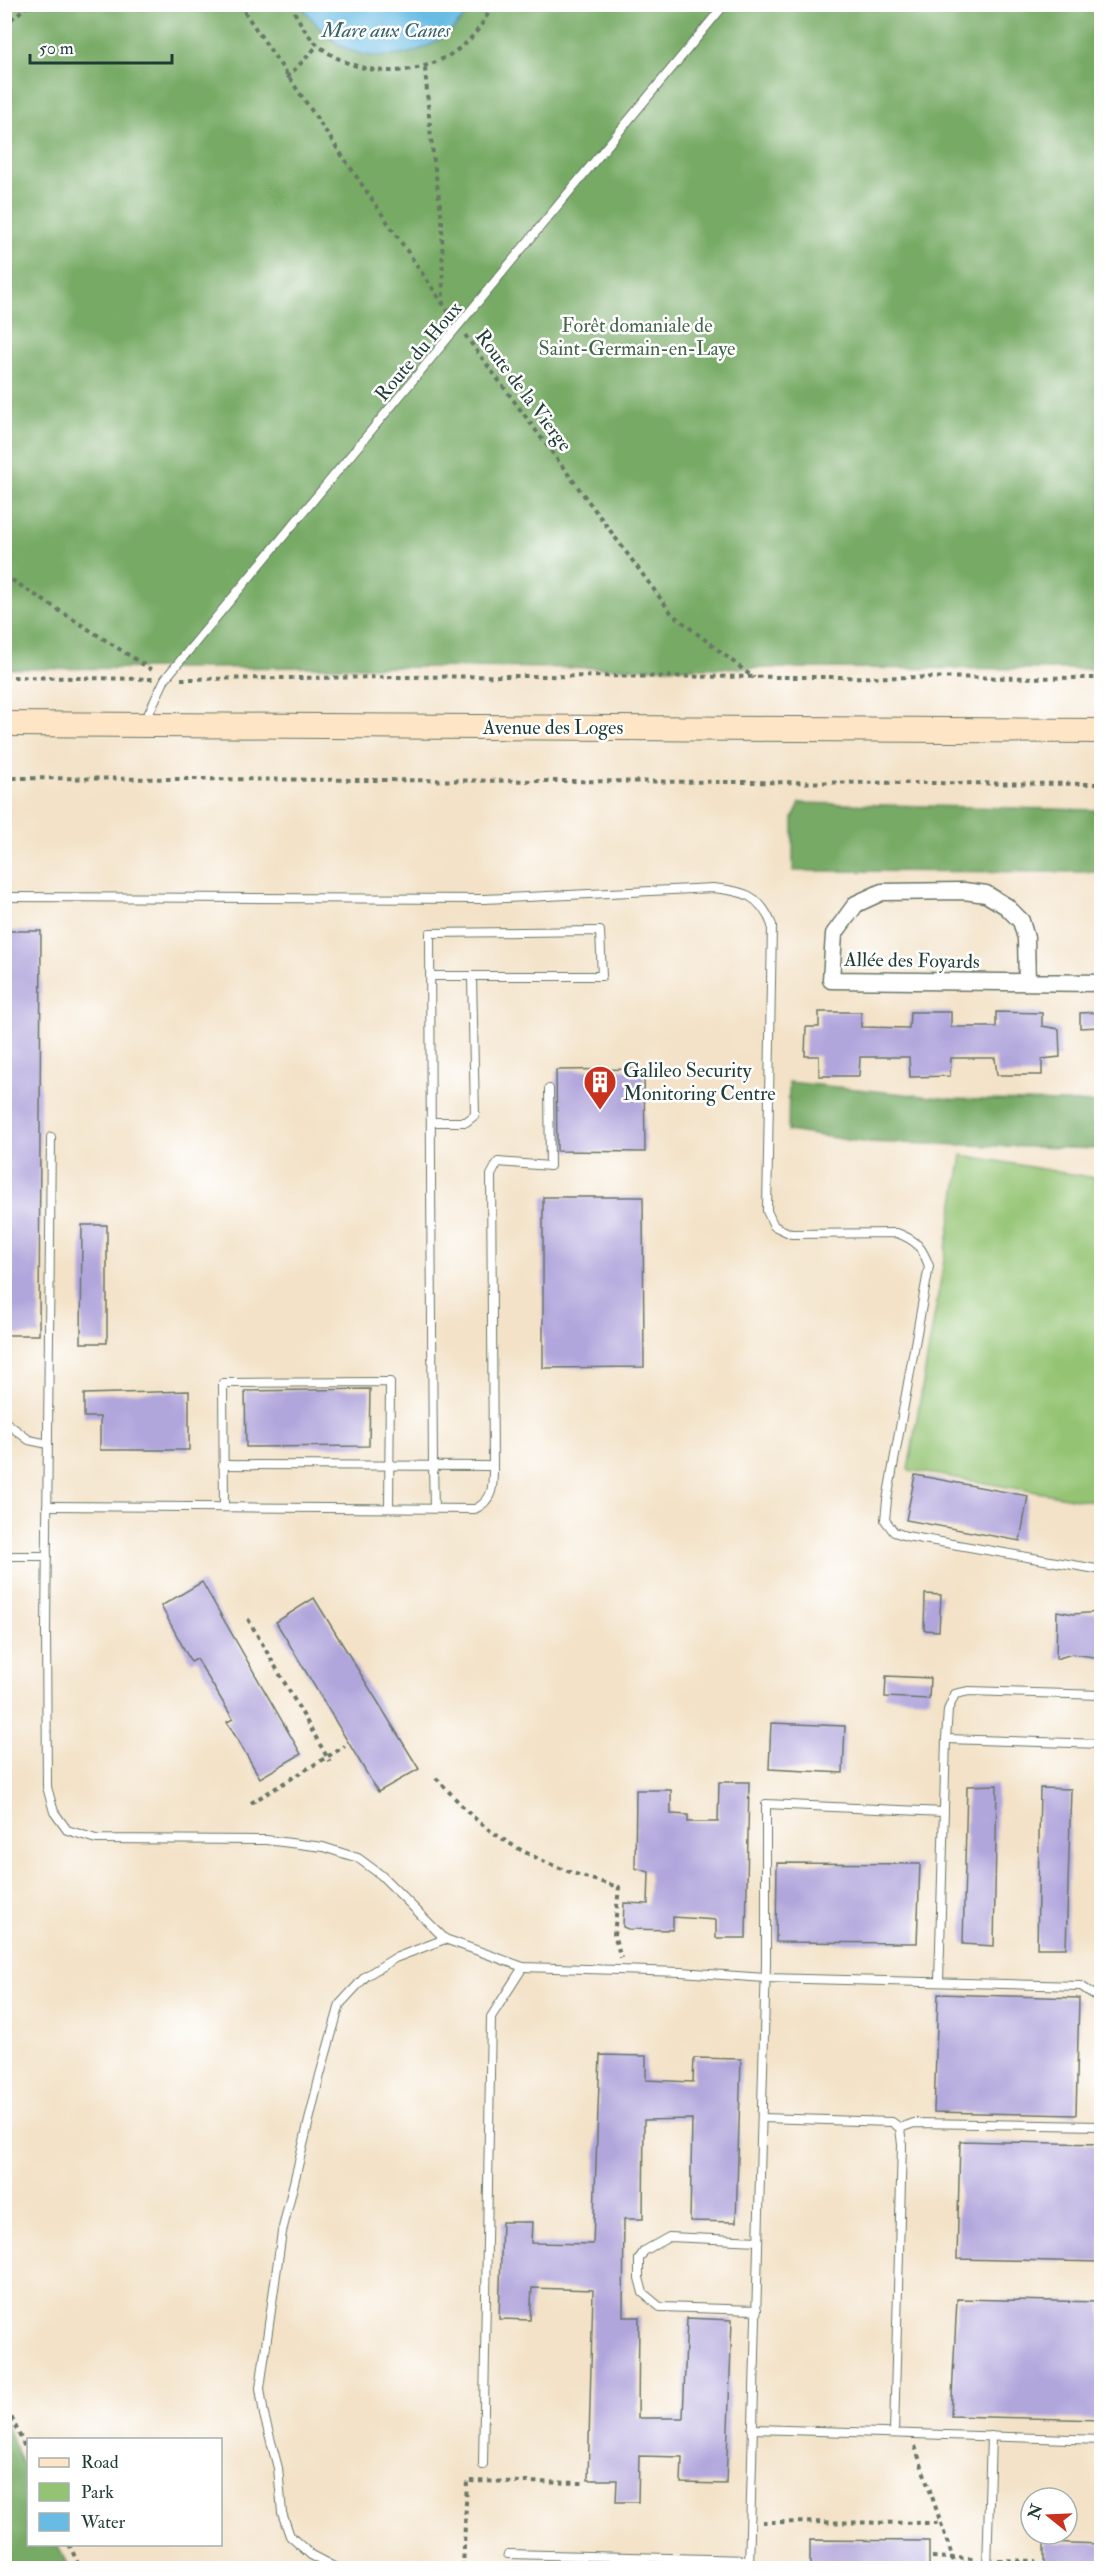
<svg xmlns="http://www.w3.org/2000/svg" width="1106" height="2573" viewBox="0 0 1106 2573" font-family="'IM FELL Double Pica',serif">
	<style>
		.green { fill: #94c473; stroke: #5a8054; stroke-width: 1.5 }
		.forest { fill: #77aa65; stroke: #4b744c; stroke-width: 1.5 }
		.water { fill: #68bce4; stroke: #447c8c; stroke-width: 1.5 }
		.building { fill: #b1a6dc }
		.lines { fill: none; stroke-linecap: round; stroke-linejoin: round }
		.service-casing { stroke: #697767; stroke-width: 10 }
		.minor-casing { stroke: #697767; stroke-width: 19 }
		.secondary-casing { stroke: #697767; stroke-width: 26 }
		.path { stroke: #697767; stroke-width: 4; stroke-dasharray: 4.5 4.5; stroke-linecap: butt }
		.service { stroke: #fff; stroke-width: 8 }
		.minor { stroke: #fff; stroke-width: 16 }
		.secondary { stroke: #fde5c5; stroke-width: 24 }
		.labels { text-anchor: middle; stroke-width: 5; stroke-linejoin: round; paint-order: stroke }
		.park-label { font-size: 20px; fill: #426647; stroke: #fff }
		.street-label { font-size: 20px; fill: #1f3d34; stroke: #fff }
		.poi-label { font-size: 20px; fill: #1f3d34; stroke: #fff; text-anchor: start }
		.water-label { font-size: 21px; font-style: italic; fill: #356369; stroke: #fff }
	</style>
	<rect width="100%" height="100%" fill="#fff"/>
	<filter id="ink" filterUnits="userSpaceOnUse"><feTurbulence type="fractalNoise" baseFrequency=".0167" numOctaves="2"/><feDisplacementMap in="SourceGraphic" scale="12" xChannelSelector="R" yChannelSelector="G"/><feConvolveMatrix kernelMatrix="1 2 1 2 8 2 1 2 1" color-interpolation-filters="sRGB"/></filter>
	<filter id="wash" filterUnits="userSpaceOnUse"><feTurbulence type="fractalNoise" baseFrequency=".008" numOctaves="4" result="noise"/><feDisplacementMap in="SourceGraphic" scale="24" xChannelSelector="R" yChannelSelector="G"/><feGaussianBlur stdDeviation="1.35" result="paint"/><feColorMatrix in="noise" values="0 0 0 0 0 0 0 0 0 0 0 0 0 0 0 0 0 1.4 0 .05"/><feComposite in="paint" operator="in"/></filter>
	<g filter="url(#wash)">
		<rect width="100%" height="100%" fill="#f3e2c7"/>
		<!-- green -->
		<polygon class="green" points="962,1155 1101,1179 1101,1503 908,1470"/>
		<!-- forest -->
		<g class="forest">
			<path d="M4,5H301C314,22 327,39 347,49C390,69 451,47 471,5H1101V669L342,667L5,669Z"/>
			<polygon points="800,803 1101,810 1101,872 793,871 793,818"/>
			<polygon points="789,1082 952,1099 1101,1103 1101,1149 862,1142 788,1131"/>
			<polygon points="4,2420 28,2476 28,2544 58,2545 68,2568 5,2568"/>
		</g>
		<!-- water -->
		<path class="water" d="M301,5H471C451,47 390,69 347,49C327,39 314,22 301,5Z"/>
		<g id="blocks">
			<!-- building -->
			<g class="building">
				<polygon points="4,931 41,931 39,1335 4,1335"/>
				<polygon points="819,1012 861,1012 861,1027 909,1028 910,1012 951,1012 951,1027 996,1027 996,1012 1042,1013 1042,1026 1059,1029 1060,1057 1042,1059 1042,1075 997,1075 995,1058 951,1058 950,1076 910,1077 909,1057 860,1057 859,1076 819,1076 819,1056 805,1056 806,1027 819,1027"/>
				<polygon points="1100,1012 1100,1027 1080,1028 1080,1013"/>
				<polygon points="644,1069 645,1152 557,1151 556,1070"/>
				<polygon points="543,1197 643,1197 644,1367 543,1368"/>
				<polygon points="82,1225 107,1225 107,1343 81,1343"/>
				<polygon points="370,1389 369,1446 246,1447 245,1391"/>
				<polygon points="189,1391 189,1450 100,1450 100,1417 84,1417 84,1394"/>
				<polygon points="915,1475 1028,1496 1020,1541 906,1520"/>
				<polygon points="202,1582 301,1754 260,1778 227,1722 233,1719 197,1659 191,1662 161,1606"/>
				<polygon points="925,1594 941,1595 939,1631 924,1630"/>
				<polygon points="314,1598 419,1769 378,1792 276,1622"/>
				<polygon points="1057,1611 1073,1614 1101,1612 1101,1658 1072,1654 1056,1659"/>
				<polygon points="886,1676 930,1678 929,1699 885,1697"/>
				<polygon points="771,1723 845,1726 843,1773 769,1769"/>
				<polygon points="719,1782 749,1782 746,1938 716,1938 716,1920 673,1917 673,1930 628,1929 623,1927 624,1903 648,1904 649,1872 635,1868 636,1790 671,1790 671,1814 688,1815 688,1822 718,1822"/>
				<polygon points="997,1785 994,1946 963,1944 967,1786"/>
				<polygon points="1040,1788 1071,1789 1066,1948 1037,1948"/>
				<polygon points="777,1863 920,1864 917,1943 776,1942"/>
				<polygon points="938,1994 1079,1998 1076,2115 934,2112"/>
				<polygon points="600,2055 646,2056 646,2080 693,2082 694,2058 741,2059 736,2222 690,2221 692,2119 644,2120 643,2219 624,2219 623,2317 639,2317 638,2418 683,2418 687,2318 732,2320 726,2484 681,2483 682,2457 639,2456 638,2502 616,2502 617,2480 588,2480 593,2290 532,2288 530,2320 499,2319 502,2222 532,2222 531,2243 593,2244"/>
				<polygon points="960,2141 1101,2144 1101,2262 957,2259"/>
				<polygon points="957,2299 1101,2302 1101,2420 951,2416"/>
				<polygon points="810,2540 929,2541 929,2568 810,2568"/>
				<polygon points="1044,2542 1101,2544 1101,2568 1044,2568"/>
			</g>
		</g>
	</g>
	<g filter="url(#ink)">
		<use href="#blocks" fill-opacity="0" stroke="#697767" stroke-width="1.5"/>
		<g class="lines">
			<!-- service casing -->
			<g class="service-casing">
				<g id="service">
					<polyline points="145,721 165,679 725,4"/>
					<path d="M4,897L484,899L713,888C744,891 760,895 772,925L767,1211L774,1226L791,1234L897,1233C916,1240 922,1247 929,1266L887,1500L885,1520L894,1532L906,1536L1102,1570"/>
					<path d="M430,976H602L600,931L430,933C430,1111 432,1288 433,1466L434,1508"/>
					<polyline points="431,1122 466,1122 475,1115 472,976"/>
					<polyline points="51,1137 46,1629 47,1787 54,1812 67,1830 96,1839 266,1840 323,1847 358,1858 381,1875 445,1939 523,1967 681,1972 765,1978 1081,1986 1096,1996 1102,2008"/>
					<polyline points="4,1421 29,1440 48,1444"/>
					<polyline points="223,1465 493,1466"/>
					<path d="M47,1506L475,1509C494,1500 493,1485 493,1466L491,1175L498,1162L550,1166L549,1089"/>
					<polyline points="224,1506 223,1383 390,1382 389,1507"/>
					<polyline points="4,1556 47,1556"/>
					<polyline points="1102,1695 969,1691 955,1694 948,1710 946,1739 1102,1744"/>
					<polyline points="939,1981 946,1739"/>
					<polyline points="762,2118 892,2122 900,2128 902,2145 894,2433"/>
					<polyline points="1101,2126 1102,2097"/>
					<polyline points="900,2128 914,2123 1102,2126"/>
					<polyline points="757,2310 660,2307 643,2293 639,2278 639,2259 644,2251 669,2237 758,2241"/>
					<polyline points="752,2429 1102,2440"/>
					<polyline points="483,2465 491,2017 523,1967"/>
					<polyline points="508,2554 749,2560"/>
					<polyline points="336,2568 311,2555 290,2536 282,2513 278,2468 264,2415 260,2388 282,2232 320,2075 340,2004 366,1976 395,1958 445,1939"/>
					<polyline points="749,2568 766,1963 766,1804 944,1812"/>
					<polyline points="987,2568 991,2436"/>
				</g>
			</g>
			<!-- minor casing -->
			<g class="minor-casing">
				<polyline id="minor" points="1027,982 1026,938 1021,921 1006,906 986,894 964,891 882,892 856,904 834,934 831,980 1102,983"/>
			</g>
			<!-- secondary casing -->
			<g class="secondary-casing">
				<polyline id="secondary" points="4,724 1102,731"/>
			</g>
			<!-- path -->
			<g class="path">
				<polyline points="239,4 450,314"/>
				<path d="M290,4C298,19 306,35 319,46C374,91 466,74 492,4"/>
				<polyline points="664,4 705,9"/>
				<polyline points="4,25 30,4"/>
				<polyline points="425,68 431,139 442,220 443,304"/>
				<polyline points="287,78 318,45"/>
				<polyline points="465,335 672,614 754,678"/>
				<polyline points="4,575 155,672"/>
				<polyline points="4,677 153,679"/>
				<polyline points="181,679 514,676 1102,678"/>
				<polyline points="4,778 1102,784"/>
				<polyline points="248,1619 330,1762"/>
				<path d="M436,1778C447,1789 457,1801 468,1812C509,1851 565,1873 619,1887L614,1935L621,1958"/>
				<polyline points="251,1803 345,1746"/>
				<polyline points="4,2401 28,2454"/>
				<polyline points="915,2446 956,2568"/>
				<polyline points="762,2522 941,2523"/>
				<polyline points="69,2544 80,2568"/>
				<polyline points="932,2557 975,2559"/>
				<polyline points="998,2560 1036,2561"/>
				<polyline points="463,2568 467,2481 584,2483"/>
			</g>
			<!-- service -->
			<use href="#service" class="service"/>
			<!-- minor -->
			<use href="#minor" class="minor"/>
			<!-- secondary -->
			<use href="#secondary" class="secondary"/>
		</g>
	</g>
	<!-- icons -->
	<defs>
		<g id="building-pin" transform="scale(1.725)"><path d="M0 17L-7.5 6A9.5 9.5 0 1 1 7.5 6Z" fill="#c8321e" stroke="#fff"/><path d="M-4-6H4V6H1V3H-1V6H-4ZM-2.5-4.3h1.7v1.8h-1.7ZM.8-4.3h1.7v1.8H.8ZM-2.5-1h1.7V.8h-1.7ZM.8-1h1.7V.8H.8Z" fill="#fff"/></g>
	</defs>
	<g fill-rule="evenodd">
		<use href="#building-pin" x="600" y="1082"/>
	</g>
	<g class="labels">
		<!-- park labels -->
		<g class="park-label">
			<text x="637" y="332">Forêt domaniale de<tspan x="637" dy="23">Saint-Germain-en-Laye</tspan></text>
		</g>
		<!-- street labels -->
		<g class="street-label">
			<text transform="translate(418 351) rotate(-50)" y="7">Route du Houx</text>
			<text transform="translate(524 390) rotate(53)" y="7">Route de la Vierge</text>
			<text x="553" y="734">Avenue des Loges</text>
			<text transform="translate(912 960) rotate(1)" y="7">Allée des Foyards</text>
		</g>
		<!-- poi labels -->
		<g class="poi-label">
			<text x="623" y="1077">Galileo Security<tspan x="623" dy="23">Monitoring Centre</tspan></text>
		</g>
		<!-- water labels -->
		<g class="water-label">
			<text x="386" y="37">Mare aux Canes</text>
		</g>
	</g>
	<!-- margin -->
	<rect width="1106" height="2573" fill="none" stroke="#fff" stroke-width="24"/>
	<!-- legend -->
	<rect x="27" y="2438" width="195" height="108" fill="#ffffff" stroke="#a5b1ae" stroke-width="1.5"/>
	<rect x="39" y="2458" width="30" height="9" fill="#fde5c5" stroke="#a5b1ae" stroke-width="1.5"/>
	<text x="81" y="2468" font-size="18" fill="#1f3d34">Road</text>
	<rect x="39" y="2483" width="30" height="18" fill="#94c473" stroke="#a5b1ae" stroke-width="1.5"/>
	<text x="81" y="2498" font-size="18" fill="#1f3d34">Park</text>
	<rect x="39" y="2513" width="30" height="18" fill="#68bce4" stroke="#a5b1ae" stroke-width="1.5"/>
	<text x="81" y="2528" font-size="18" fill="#1f3d34">Water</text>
	<!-- north arrow -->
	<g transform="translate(1049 2516) rotate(288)"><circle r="28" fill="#ffffff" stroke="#a5b1ae" stroke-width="1.5"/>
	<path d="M0-4.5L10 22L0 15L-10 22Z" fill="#c8321e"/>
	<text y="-9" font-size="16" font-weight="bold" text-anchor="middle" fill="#1f3d34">N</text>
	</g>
	<!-- scale -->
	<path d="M30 54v9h142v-9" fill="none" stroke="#1f3d34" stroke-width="3"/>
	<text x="39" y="54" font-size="18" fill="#1f3d34" stroke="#ffffff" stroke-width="4.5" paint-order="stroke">50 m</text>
</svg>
